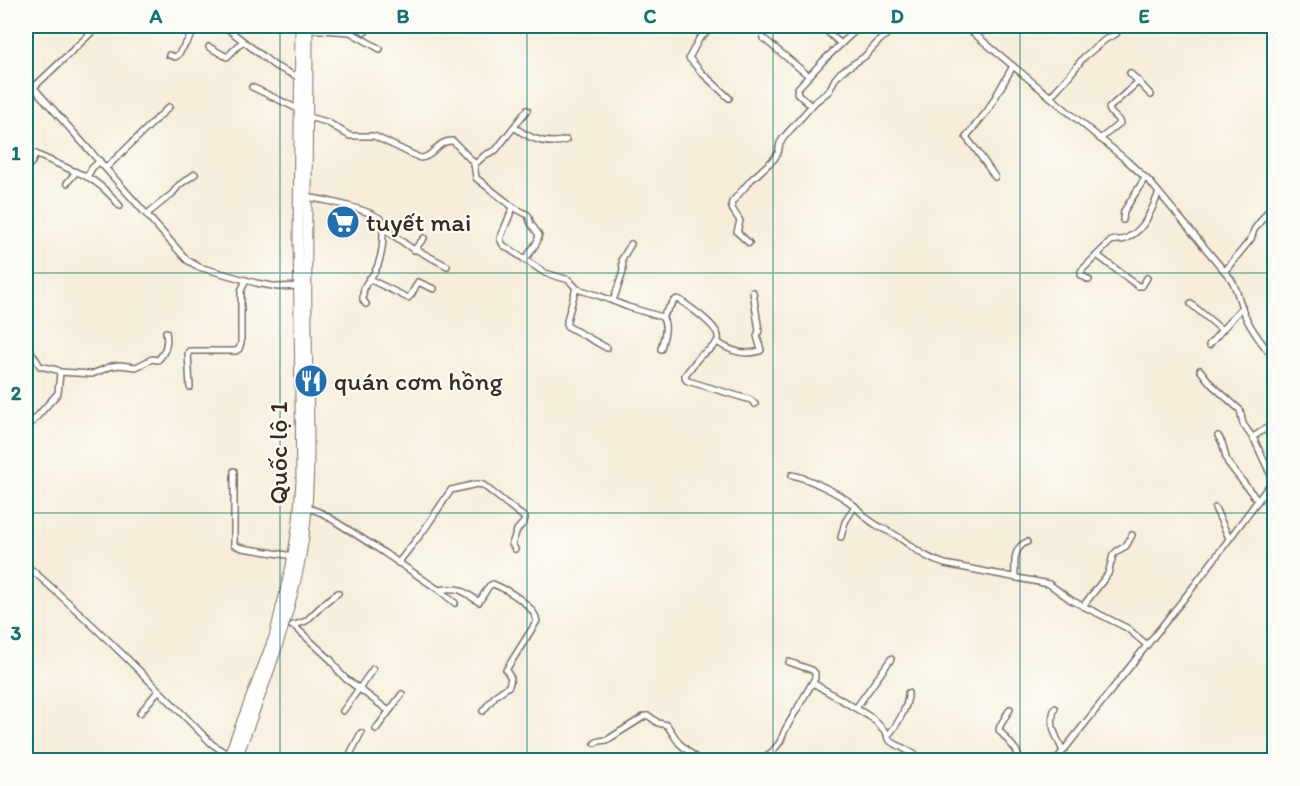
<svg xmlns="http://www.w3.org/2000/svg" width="1300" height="786" viewBox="0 0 1300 786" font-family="Itim,sans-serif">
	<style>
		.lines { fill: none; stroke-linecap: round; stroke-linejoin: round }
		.minor-casing { stroke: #7c6e60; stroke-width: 8 }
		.trunk-casing { stroke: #7c6e60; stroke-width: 11 }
		.minor { stroke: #fff; stroke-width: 5 }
		.trunk { stroke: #fff; stroke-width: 9 }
		.grid { fill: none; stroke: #0f766e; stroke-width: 1.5; stroke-opacity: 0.55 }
		.labels { text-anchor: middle; stroke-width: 4.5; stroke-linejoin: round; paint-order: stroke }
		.poi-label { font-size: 26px; fill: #3b2a1e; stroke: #fdfcf7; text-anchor: start }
		.street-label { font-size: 26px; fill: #3b2a1e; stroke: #fdfcf7 }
		.neatline { fill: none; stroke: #0f766e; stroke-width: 2 }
		.grid-label { font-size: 20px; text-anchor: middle; font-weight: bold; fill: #0f766e }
	</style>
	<rect width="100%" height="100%" fill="#fdfcf7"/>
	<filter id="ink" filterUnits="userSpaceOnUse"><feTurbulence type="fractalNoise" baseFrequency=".0167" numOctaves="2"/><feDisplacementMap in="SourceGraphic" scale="12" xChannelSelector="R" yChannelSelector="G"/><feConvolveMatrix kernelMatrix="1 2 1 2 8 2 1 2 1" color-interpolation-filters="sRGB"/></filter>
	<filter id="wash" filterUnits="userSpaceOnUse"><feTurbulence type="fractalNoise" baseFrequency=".008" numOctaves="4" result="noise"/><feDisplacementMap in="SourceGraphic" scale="24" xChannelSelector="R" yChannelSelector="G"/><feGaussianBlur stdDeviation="1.35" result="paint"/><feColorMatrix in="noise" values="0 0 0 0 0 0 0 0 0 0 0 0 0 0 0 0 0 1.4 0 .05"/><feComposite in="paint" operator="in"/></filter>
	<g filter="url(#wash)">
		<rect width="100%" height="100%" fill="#f6edda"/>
	</g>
	<g filter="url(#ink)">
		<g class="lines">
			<!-- minor casing -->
			<g class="minor-casing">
				<g id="minor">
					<polyline points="224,26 275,66 300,78"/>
					<polyline points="356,26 365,32 370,26"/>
					<polyline points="711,26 708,31 699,39 689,58 702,73 729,98"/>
					<polyline points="821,26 841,44"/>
					<path d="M965,26L1126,160L1150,182L1231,279C1238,290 1239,303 1245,315C1251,331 1264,345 1274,359"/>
					<polyline points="419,27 421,26"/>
					<polyline points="308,29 350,32 380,49"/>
					<polyline points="763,38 809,76"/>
					<polyline points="209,47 227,57 243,41"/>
					<polyline points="169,55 175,57 177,56 198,26"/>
					<polyline points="1130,73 1151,95"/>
					<polyline points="26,79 187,260 199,267 256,283 278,287 301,286"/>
					<polyline points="252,87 300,110"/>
					<polyline points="33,88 93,31 101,26"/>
					<polyline points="1050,97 1069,76 1084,57 1106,39 1116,34 1121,26"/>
					<polyline points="811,106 797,93 798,88 823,61 860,26"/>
					<path d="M308,117L327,122L350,136H374L420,158C434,158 436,140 453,141L474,163L476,178L513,207L500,239L503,245L545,273L569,280L577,289L600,296L628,307L662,317L674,301L677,299L680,300C689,307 722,328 718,340C715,348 706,351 700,356C695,362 690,369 685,375L686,380L688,381L751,400L755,404"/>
					<path d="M514,127C530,139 547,146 566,140"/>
					<path d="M1100,139L1120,123C1118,117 1110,115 1109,108L1139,81"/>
					<polyline points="26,150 76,172"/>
					<polyline points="474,165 485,155 496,150 527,110"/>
					<polyline points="26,168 32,162 36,154"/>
					<polyline points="106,168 169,107"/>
					<polyline points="87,177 92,168 100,161"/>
					<polyline points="995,177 977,151 966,137 988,110 1013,66"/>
					<path d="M67,183L76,172C94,178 108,191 120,206"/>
					<path d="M307,197C325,200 369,209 382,220C384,234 383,252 378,265C372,282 362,279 363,300L366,304"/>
					<polyline points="513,207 528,215 531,224 539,235 537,242 525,260"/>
					<polyline points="147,214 172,194 179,185 195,174"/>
					<polyline points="1123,220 1124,211 1145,178"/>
					<polyline points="383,228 414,250 424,238"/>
					<path d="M749,243L737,232L740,221C737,215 729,208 732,202L751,180L774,159L778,153L780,143L784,137L815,102L829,91L835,79L841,72L864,57L880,40L891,31L903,26"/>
					<polyline points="415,249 447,266"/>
					<polyline points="1097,255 1138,286 1142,286 1147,278"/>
					<polyline points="1225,271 1251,239 1254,230 1274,203"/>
					<polyline points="369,279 408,298 411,295 418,282 434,289"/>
					<path d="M1089,280L1081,275V271L1111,241C1116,239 1120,241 1125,239C1146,229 1149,214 1159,193"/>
					<polyline points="576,288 567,320 567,326 607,348"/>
					<polyline points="613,301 622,275 623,269 622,259 631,244"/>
					<polyline points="1191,304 1222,330"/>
					<path d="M717,342C730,351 745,356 760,351L761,350L757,336L759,331L753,292"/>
					<polyline points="1209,345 1242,307"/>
					<polyline points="26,349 32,353 40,366 57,370 60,373 58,393 26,429"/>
					<path d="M661,349C663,338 669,327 662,317"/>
					<polyline points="1200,370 1211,384 1240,410 1243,424 1255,441 1273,480"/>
					<path d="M60,372L92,374L112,366L120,365L136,367L152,359L158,360C166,352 168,342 166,332"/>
					<polyline points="190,387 188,353 189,351 236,351 239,349 241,343 241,291 246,280"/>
					<path d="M1218,436C1226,446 1223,453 1228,463L1258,501"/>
					<polyline points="1253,437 1274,423"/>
					<polyline points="234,471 234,545 242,548 293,556"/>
					<path d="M792,475C808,478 838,493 851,503C859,509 864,517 872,522C881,529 892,532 900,538C915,549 927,559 945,564L1049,584L1071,600L1127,628L1147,645"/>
					<path d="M306,507L322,513L374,546L439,590C461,586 462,591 479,602L489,586L493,584C508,590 534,605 537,621L506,670L511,678L509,686L496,695L483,711"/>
					<polyline points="1215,508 1229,538"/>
					<polyline points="841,537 845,522 855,506"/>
					<polyline points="398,563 424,530 451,490 477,484 483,485 525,518 524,522 517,530 512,544 515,549"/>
					<path d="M26,565C91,621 152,683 212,744L230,756"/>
					<path d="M1015,577C1015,564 1012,548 1027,542"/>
					<polyline points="439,590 455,603"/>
					<polyline points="1083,606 1108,574 1113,555 1117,551 1126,546 1132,535"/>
					<polyline points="293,625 331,660 340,673 346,679 389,711"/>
					<polyline points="292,626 306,621 328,600 338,593"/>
					<polyline points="813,683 872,718 886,732 890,741 925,760"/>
					<polyline points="856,708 891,659"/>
					<path d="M1055,708C1048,724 1056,736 1063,751"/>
					<polyline points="1010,709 1000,726 999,730 1016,750 1020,760"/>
					<polyline points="343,711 373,669"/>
					<polyline points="140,713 158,691"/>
					<polyline points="376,729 402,694"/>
					<path d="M887,736C896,728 909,705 908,693"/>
					<polyline points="595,743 599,741 607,740 645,716 649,716 658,723 667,725 679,743 698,760"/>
					<polyline points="347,760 361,733"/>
					<polyline points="760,760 772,752 780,742 785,730 815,678 815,673 812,670 789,662"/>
					<polyline points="1056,760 1197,582 1274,479"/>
				</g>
			</g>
			<!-- trunk casing -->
			<g class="trunk-casing">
				<g id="trunk">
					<polyline points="227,760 274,637 291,566 298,522 301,481 298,237 300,26"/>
					<path d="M236,760C260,697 285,634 299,566C314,493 308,409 307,335C306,232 308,129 308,26"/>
				</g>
			</g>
			<!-- minor -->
			<use href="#minor" class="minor"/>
			<!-- trunk -->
			<use href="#trunk" class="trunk"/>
		</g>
	</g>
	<!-- grid -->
	<path class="grid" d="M280,26V760M527,26V760M773,26V760M1020,26V760M26,273H1274M26,513H1274"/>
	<!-- icons -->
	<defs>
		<g id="supermarket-disc" transform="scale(1.725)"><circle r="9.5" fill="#1f6fb2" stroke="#fdfcf7"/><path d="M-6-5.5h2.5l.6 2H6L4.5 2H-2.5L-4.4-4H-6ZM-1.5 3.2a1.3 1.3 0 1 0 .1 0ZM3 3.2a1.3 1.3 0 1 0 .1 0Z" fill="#fff"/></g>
		<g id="restaurant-disc" transform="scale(1.725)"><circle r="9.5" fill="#1f6fb2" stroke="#fdfcf7"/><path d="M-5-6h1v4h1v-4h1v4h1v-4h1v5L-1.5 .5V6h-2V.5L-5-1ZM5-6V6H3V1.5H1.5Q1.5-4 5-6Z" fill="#fff"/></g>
	</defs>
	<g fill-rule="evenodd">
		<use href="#supermarket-disc" x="343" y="222"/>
		<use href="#restaurant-disc" x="311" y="381"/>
	</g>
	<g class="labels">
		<!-- poi labels -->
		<g class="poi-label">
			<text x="366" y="231">tuyết mai</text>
			<text x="334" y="390">quán cơm hồng</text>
		</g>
		<!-- street labels -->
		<g class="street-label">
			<text transform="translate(278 453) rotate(-90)" y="9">Quốc lộ 1</text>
		</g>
	</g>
	<!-- margin -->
	<rect width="1300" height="786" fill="none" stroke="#fdfcf7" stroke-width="66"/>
	<rect x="33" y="33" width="1234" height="720" class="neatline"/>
	<g class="grid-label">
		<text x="156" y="23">A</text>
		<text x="403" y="23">B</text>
		<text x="650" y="23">C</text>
		<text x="897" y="23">D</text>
		<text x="1144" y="23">E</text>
		<text x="16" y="160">1</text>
		<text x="16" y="400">2</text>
		<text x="16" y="640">3</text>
	</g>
</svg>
